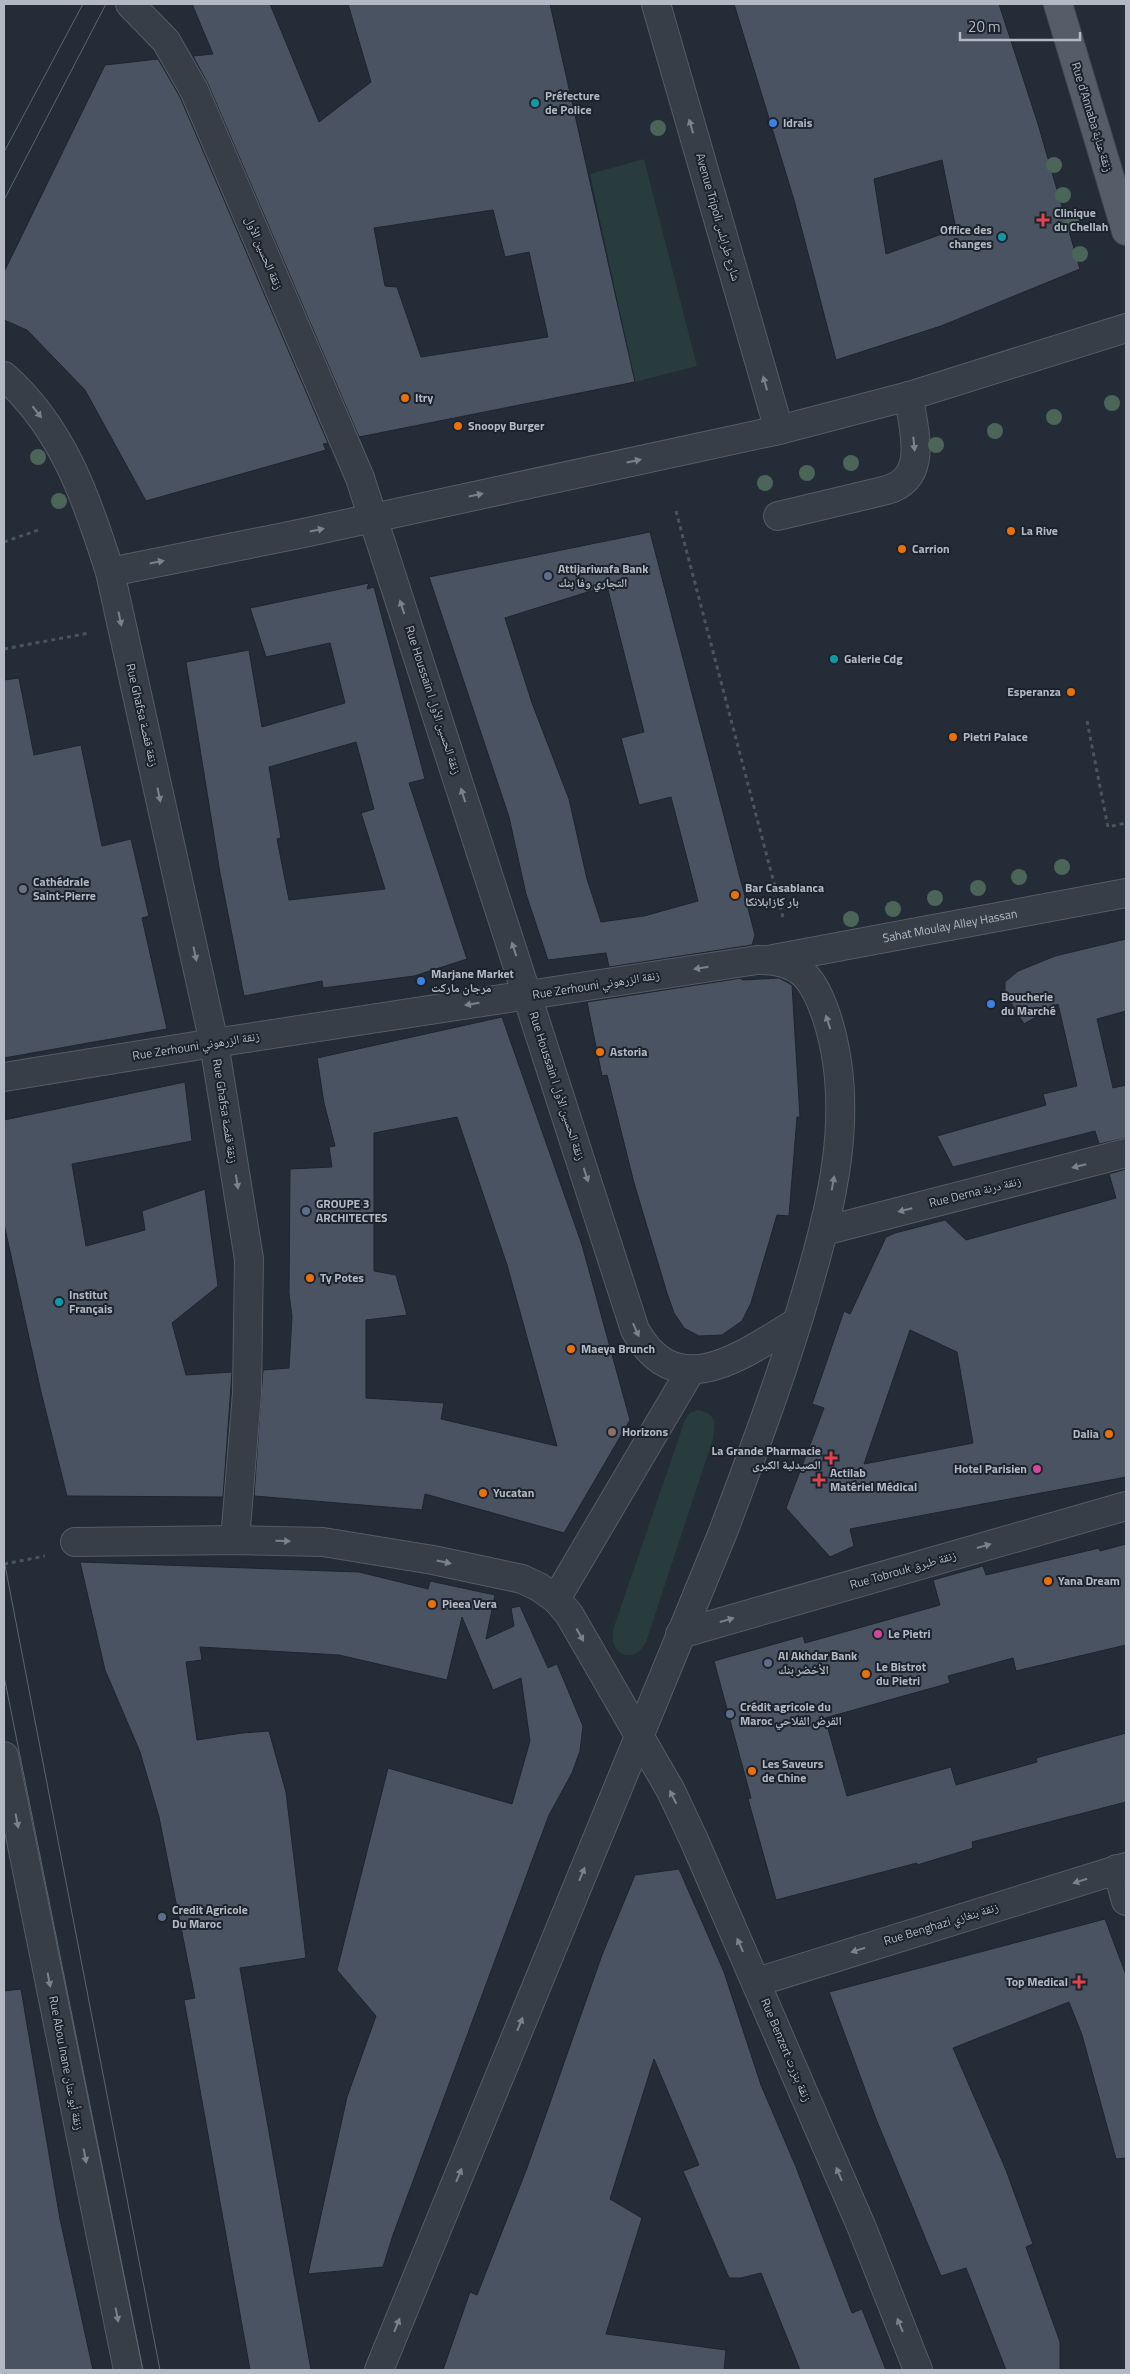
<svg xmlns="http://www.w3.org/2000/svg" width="1130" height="2374" viewBox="0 0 1130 2374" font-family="'Titillium Web','Noto Naskh Arabic',sans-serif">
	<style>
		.green { fill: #293c3d }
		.building { fill: #4a5361; stroke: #1e252f; fill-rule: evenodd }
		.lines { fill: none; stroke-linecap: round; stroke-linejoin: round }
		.minor-casing { stroke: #555c66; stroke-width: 30 }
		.major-casing { stroke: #404751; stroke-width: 30 }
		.path { stroke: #47575a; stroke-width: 3; stroke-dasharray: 4 4; stroke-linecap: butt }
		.minor { stroke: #373e48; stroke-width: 28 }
		.major { stroke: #555d68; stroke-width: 28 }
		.tram { stroke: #5b6471; stroke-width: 1 }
		.tree { fill: #4b6559 }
		.oneway { fill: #7b828c }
		.culture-dot { fill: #0f9aa8; stroke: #1c232d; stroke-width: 2 }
		.shop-dot { fill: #3f7fe0; stroke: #1c232d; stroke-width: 2 }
		.health-dot { fill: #e0444e; stroke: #1c232d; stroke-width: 2 }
		.food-dot { fill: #e8710a; stroke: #1c232d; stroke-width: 2 }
		.service-dot { fill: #5c6f8a; stroke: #1c232d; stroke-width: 2 }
		.worship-dot { fill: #6b7280; stroke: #1c232d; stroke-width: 2 }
		.education-dot { fill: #8d6e63; stroke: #1c232d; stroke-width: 2 }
		.hotel-dot { fill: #d1479c; stroke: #1c232d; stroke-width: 2 }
		.labels { text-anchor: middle; stroke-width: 4; stroke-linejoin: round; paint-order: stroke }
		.poi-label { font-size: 12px; font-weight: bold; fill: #b2b9c4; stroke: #1c232d; text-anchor: start }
		.street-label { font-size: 12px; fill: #b2b9c4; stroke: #1c232d }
	</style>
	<rect width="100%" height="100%" fill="#232c37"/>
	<!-- green -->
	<g class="green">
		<polygon points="644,159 697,366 635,382 590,174"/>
		<path d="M698,1410C716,1413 716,1423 713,1439L646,1642C634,1667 606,1654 614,1627L685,1420L690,1413Z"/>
	</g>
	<!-- building -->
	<g class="building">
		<path d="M192,4H270L319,122L371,82L348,4H550L635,382L359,437L208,84L193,56L213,54ZM493,210L505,257L529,252L548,337L421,357L397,287L385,286L374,228Z"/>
		<path d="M734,4H999L1038,124L1080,269L941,326L836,360L794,200ZM942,160L956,229L886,254L874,179Z"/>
		<polygon points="158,59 180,97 328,443 323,444 326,450 146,501 85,390 27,330 4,320 4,272 105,65"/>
		<path d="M650,532L755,935L752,945L609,967L606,953L548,960L526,894L509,817L429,577ZM607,586L644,732L621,738L639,805L671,797L698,901L644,916L601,922L587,879L569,799L532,703L505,618Z"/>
		<path d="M369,583L367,589L374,587L425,779L409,783L467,959L414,976L323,988L322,981L244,996L220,873L186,662L249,650L262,727L345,703L330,643L266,657L250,608ZM356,742L374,809L361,813L385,889L289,900L277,839L281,838L269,767Z"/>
		<polygon points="19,678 34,755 81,745 102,846 131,839 149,916 142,918 167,1029 4,1058 4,680"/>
		<polygon points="1126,939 1126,1011 1097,1019 1113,1088 1126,1085 1126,1138 1099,1144 1095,1131 953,1167 937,1136 1046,1105 1043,1094 1077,1086 1058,1004 1024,1024 1005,993 1005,982 1018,971 1055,956"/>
		<polygon points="742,978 742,980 779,978 792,985 800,1117 797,1117 789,1216 777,1215 751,1303 742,1321 722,1335 699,1336 684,1328 674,1313 667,1293 634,1183 607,1075 602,1076 587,1002"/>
		<path d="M502,1017L582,1245L630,1420L564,1533L425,1494L422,1510L254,1496L263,1370L289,1368L292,1317L289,1293L290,1169L332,1167L329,1147L335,1146L324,1103L317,1058ZM457,1117L507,1265L557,1446L441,1419L444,1403L366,1398V1320L407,1315L396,1275L374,1271V1133Z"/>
		<polygon points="185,1082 192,1141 72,1164 86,1246 145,1230 142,1211 205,1189 218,1286 172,1323 186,1375 232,1372 223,1497 67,1496 41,1392 4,1224 4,1120"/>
		<path d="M1126,1169V1477L850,1529L854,1546L830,1557L786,1508L824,1408L812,1404L844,1311L850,1314L886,1237L895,1233L945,1220L966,1240L1116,1198L1109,1174ZM910,1330L957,1352L973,1443L864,1464Z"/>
		<polygon points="1126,1544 1126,1645 1016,1671 1013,1658 948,1676 950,1683 825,1718 847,1796 951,1767 956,1785 1037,1762 1036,1758 1126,1733 1126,1802 972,1842 973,1848 917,1865 917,1863 776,1900 748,1799 751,1798 714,1661 803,1636 805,1643 940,1605 933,1580 983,1566 986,1575 1099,1548 1100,1551"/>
		<polygon points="80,1562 359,1572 428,1589 430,1581 495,1595 486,1639 514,1626 511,1608 520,1606 548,1668 557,1664 583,1726 580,1751 572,1773 549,1815 393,2235 383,2267 308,2274 347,2097 376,2016 337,1970 388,1768 512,1804 530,1741 521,1678 493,1690 462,1617 447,1680 339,1655 200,1647 202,1660 186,1662 197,1740 242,1733 269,1731 286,1792 306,1958 240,1968 311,2370 250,2370 184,2000 195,1998 159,1817 140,1752 105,1670"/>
		<polygon points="679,1869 724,1972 761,2085 796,2167 852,2313 862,2309 886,2370 800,2370 761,2273 741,2278 729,2278 683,2171 699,2165 654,2059 610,2199 642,2218 606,2334 726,2350 724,2370 443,2370 470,2292 477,2295 527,2168 602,1955 635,1875"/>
		<polygon points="1105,1919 1126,1975 1126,2158 1116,2159 1082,2035 1069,2002 953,2048 1006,2170 1033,2244 1026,2247 1060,2342 1060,2370 1006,2370 966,2268 941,2276 876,2119 829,1992"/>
		<polygon points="21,1989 60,2219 93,2370 4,2370 4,1991"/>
	</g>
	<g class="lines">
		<!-- minor casing -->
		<g class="minor-casing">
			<g id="minor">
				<path d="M130,4L166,41L194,90L360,478L635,1330C677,1406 744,1354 797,1322"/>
				<polyline points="656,4 779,430"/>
				<path d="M4,376C63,428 87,499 110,572L214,1043L249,1259L247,1393L235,1540"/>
				<path d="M778,516L887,490C930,477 913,430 909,396"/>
				<polyline points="110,572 299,534 779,430 909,396 1126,328"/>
				<path id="s1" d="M773,959L1126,893"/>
				<path d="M4,1077L214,1043L757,960C801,959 814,979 827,1018C857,1112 831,1208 804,1300C781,1378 752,1455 723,1532L379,2370"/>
				<polyline points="824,1231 1126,1153"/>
				<polyline points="75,1542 235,1540 323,1542 433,1560 522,1579 539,1587 556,1599 569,1614 671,1791 694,1840 862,2228 918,2370"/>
				<polyline points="556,1599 691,1370"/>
				<polyline points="680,1634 1126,1506"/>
				<polyline points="4,1756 128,2370"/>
				<polyline points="1117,1869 1126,1901"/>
				<polyline points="757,1982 1126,1867"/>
			</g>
		</g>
		<!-- major casing -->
		<g class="major-casing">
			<polyline id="major" points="1058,4 1126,231"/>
		</g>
		<!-- path -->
		<g class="path">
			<polyline points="676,511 784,921"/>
			<polyline points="4,542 41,529"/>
			<polyline points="4,649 89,633"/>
			<polyline points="1087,721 1108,827 1126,823"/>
			<polyline points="4,1564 45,1556"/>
		</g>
		<!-- minor -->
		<use href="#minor" class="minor"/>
		<!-- major -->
		<use href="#major" class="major"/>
		<!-- tram -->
		<g class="tram">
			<polyline points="4,152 83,4"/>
			<polyline points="4,200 106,4"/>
			<polyline points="4,1560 160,2370"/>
			<polyline points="4,1676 143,2370"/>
		</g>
	</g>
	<!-- trees -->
	<g class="tree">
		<circle cx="658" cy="128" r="8"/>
		<circle cx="1054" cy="165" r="8"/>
		<circle cx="1063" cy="195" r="8"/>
		<circle cx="1072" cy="224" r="8"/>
		<circle cx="1080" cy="254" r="8"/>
		<circle cx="1112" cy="403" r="8"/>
		<circle cx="1054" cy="417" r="8"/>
		<circle cx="995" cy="431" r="8"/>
		<circle cx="936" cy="445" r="8"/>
		<circle cx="38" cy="457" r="8"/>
		<circle cx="851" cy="463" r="8"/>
		<circle cx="807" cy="473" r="8"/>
		<circle cx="765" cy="483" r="8"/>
		<circle cx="59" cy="501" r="8"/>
		<circle cx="1062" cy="867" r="8"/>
		<circle cx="1019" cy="877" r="8"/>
		<circle cx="978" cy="888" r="8"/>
		<circle cx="935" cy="898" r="8"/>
		<circle cx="893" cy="909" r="8"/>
		<circle cx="851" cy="919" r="8"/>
	</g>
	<!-- one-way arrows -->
	<defs><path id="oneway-solid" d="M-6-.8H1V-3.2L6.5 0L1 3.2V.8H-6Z" transform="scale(1.25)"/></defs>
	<g class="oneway">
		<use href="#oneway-solid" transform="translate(691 126) rotate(-106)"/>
		<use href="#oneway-solid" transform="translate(765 383) rotate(-106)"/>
		<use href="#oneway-solid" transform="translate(37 412) rotate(52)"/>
		<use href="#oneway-solid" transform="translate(914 444) rotate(84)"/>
		<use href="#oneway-solid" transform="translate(634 461) rotate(-12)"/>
		<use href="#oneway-solid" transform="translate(476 495) rotate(-12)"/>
		<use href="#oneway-solid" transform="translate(317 530) rotate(-12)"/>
		<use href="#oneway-solid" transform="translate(157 562) rotate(-11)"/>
		<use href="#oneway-solid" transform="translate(402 607) rotate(-108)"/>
		<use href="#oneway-solid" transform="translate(120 619) rotate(78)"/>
		<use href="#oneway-solid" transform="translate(159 795) rotate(78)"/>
		<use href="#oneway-solid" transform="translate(463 795) rotate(-108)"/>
		<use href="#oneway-solid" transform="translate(514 949) rotate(-108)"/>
		<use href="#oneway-solid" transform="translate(195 954) rotate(78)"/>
		<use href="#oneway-solid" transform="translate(701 968) rotate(171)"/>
		<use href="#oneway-solid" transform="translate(472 1004) rotate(171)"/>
		<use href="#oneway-solid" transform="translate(828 1022) rotate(-108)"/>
		<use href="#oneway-solid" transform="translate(1079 1166) rotate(166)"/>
		<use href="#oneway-solid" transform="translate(586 1175) rotate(72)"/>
		<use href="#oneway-solid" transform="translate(237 1182) rotate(81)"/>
		<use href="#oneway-solid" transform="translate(833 1183) rotate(-80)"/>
		<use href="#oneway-solid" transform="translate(905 1210) rotate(166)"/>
		<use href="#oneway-solid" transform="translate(636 1330) rotate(66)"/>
		<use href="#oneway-solid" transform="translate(283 1541) rotate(2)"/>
		<use href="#oneway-solid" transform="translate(984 1546) rotate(-16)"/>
		<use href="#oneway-solid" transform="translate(444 1562) rotate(12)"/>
		<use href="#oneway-solid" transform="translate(727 1620) rotate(-16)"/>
		<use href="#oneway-solid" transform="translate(580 1635) rotate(61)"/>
		<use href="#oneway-solid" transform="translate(673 1797) rotate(-116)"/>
		<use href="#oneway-solid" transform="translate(17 1821) rotate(79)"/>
		<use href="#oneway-solid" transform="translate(582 1874) rotate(-68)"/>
		<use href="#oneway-solid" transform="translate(1080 1881) rotate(163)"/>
		<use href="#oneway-solid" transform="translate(740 1945) rotate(-114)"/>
		<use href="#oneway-solid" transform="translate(858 1950) rotate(163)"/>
		<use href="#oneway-solid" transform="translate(49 1980) rotate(79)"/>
		<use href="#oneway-solid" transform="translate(520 2024) rotate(-68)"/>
		<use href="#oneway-solid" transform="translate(85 2156) rotate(79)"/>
		<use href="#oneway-solid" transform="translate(839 2174) rotate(-113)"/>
		<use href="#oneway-solid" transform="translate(459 2175) rotate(-68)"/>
		<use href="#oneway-solid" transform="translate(117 2315) rotate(79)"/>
		<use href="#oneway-solid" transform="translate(397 2325) rotate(-68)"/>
		<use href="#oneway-solid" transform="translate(900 2325) rotate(-112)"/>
	</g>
	<!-- markers -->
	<g class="culture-dot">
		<circle cx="535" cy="103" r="5"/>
		<circle cx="1002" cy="237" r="5"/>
		<circle cx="834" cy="659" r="5"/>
		<circle cx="59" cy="1302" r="5"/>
	</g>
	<g class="shop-dot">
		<circle cx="773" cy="123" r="5"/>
		<circle cx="421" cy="981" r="5"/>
		<circle cx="991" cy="1004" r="5"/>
	</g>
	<g class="health-dot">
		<path d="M1040.5 212.5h5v5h5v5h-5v5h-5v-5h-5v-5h5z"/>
		<path d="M828.5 1450.5h5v5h5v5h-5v5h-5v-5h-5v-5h5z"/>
		<path d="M816.5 1472.5h5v5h5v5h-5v5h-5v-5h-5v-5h5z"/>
		<path d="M1076.5 1974.5h5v5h5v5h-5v5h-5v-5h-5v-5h5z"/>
	</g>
	<g class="food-dot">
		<circle cx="405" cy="398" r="5"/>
		<circle cx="458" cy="426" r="5"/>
		<circle cx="1011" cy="531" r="5"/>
		<circle cx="902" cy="549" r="5"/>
		<circle cx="1071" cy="692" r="5"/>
		<circle cx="953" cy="737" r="5"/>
		<circle cx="735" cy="895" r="5"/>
		<circle cx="600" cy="1052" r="5"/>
		<circle cx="310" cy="1278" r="5"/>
		<circle cx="571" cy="1349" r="5"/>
		<circle cx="1109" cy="1434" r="5"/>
		<circle cx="483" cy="1493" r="5"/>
		<circle cx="1048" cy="1581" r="5"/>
		<circle cx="432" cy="1604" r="5"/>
		<circle cx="866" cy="1674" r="5"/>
		<circle cx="752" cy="1771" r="5"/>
	</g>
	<g class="service-dot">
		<circle cx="548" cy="576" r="5"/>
		<circle cx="306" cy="1211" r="5"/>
		<circle cx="768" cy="1663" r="5"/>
		<circle cx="730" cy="1714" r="5"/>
		<circle cx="162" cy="1917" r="5"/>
	</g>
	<circle class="worship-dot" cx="23" cy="889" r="5"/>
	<circle class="education-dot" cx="612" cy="1432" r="5"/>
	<g class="hotel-dot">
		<circle cx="1037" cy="1469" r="5"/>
		<circle cx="878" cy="1634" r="5"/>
	</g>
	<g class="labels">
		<!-- poi labels -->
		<g class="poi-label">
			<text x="545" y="100">Préfecture<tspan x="545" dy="14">de Police</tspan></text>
			<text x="783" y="127">Idrais</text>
			<text x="1054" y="217">Clinique<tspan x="1054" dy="14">du Chellah</tspan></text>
			<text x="992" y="234" text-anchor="end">Office des<tspan x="992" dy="14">changes</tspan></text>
			<text x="415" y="402">Itry</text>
			<text x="468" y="430">Snoopy Burger</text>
			<text x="1021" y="535">La Rive</text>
			<text x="912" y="553">Carrion</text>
			<text x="558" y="573">Attijariwafa Bank<tspan x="558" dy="14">التجاري وفا بنك</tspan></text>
			<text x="844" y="663">Galerie Cdg</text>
			<text x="1061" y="696" text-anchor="end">Esperanza</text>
			<text x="963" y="741">Pietri Palace</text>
			<text x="33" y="886">Cathédrale<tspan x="33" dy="14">Saint-Pierre</tspan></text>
			<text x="745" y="892">Bar Casablanca<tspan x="745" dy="14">بار كازابلانكا</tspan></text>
			<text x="431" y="978">Marjane Market<tspan x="431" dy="14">مرجان ماركت</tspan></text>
			<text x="1001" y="1001">Boucherie<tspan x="1001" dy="14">du Marché</tspan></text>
			<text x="610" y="1056">Astoria</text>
			<text x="316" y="1208">GROUPE 3<tspan x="316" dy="14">ARCHITECTES</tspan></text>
			<text x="320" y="1282">Ty Potes</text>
			<text x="69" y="1299">Institut<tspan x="69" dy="14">Français</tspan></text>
			<text x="581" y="1353">Maeya Brunch</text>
			<text x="622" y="1436">Horizons</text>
			<text x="1099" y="1438" text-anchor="end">Dalia</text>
			<text x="821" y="1455" text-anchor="end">La Grande Pharmacie<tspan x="821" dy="14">الصيدلية الكبرى</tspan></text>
			<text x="1027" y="1473" text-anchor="end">Hotel Parisien</text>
			<text x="830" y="1477">Actilab<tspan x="830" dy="14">Matériel Médical</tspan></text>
			<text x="493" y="1497">Yucatan</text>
			<text x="1058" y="1585">Yana Dream</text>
			<text x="442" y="1608">Pieea Vera</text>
			<text x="888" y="1638">Le Pietri</text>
			<text x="778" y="1660">Al Akhdar Bank<tspan x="778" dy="14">الأخضر بنك</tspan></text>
			<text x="876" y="1671">Le Bistrot<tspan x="876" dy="14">du Pietri</tspan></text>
			<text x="740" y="1711">Crédit agricole du<tspan x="740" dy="14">Maroc القرض الفلاحي</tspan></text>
			<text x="762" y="1768">Les Saveurs<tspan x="762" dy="14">de Chine</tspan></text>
			<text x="172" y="1914">Credit Agricole<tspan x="172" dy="14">Du Maroc</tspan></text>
			<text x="1068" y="1986" text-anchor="end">Top Medical</text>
		</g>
		<!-- street labels -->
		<g class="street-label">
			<text transform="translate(1092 117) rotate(73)" y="4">Rue d'Annaba زنقة عنابة</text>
			<text transform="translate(718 217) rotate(74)" y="4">Avenue Tripoli شارع طرابلس</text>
			<text transform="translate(264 253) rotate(67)" y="4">زنقة الحسين الأول</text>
			<text transform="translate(433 700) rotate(72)" y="4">Rue Houssain I زنقة الحسين الأول</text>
			<text transform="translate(142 715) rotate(77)" y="4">Rue Ghafsa زنقة قفصة</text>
			<text dy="4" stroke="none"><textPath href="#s1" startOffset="180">Sahat Moulay Alley Hassan</textPath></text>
			<text transform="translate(596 985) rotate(-9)" y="4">Rue Zerhouni زنقة الزرهوني</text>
			<text transform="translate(196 1046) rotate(-9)" y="4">Rue Zerhouni زنقة الزرهوني</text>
			<text transform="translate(557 1086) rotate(72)" y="4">Rue Houssain I زنقة الحسين الأول</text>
			<text transform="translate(225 1111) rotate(81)" y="4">Rue Ghafsa زنقة قفصة</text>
			<text transform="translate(975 1192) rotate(-14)" y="4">Rue Derna زنقة درنة</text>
			<text transform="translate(903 1570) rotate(-16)" y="4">Rue Tobrouk زنقة طبرق</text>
			<text transform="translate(941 1924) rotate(-17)" y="4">Rue Benghazi زنقة بنغازي</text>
			<text transform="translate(786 2050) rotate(67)" y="4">Rue Benzert زنقة بنزرت</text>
			<text transform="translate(66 2063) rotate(79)" y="4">Rue Abou Inane زنقة أبو عنان</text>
		</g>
	</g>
	<!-- border -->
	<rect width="1130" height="2374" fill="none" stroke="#b2b9c4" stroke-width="10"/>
	<!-- scale -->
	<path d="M960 32v8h120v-8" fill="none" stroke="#b2b9c4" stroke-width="2.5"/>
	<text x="968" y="32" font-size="15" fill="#b2b9c4" stroke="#1c232d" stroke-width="4" paint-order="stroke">20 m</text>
</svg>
